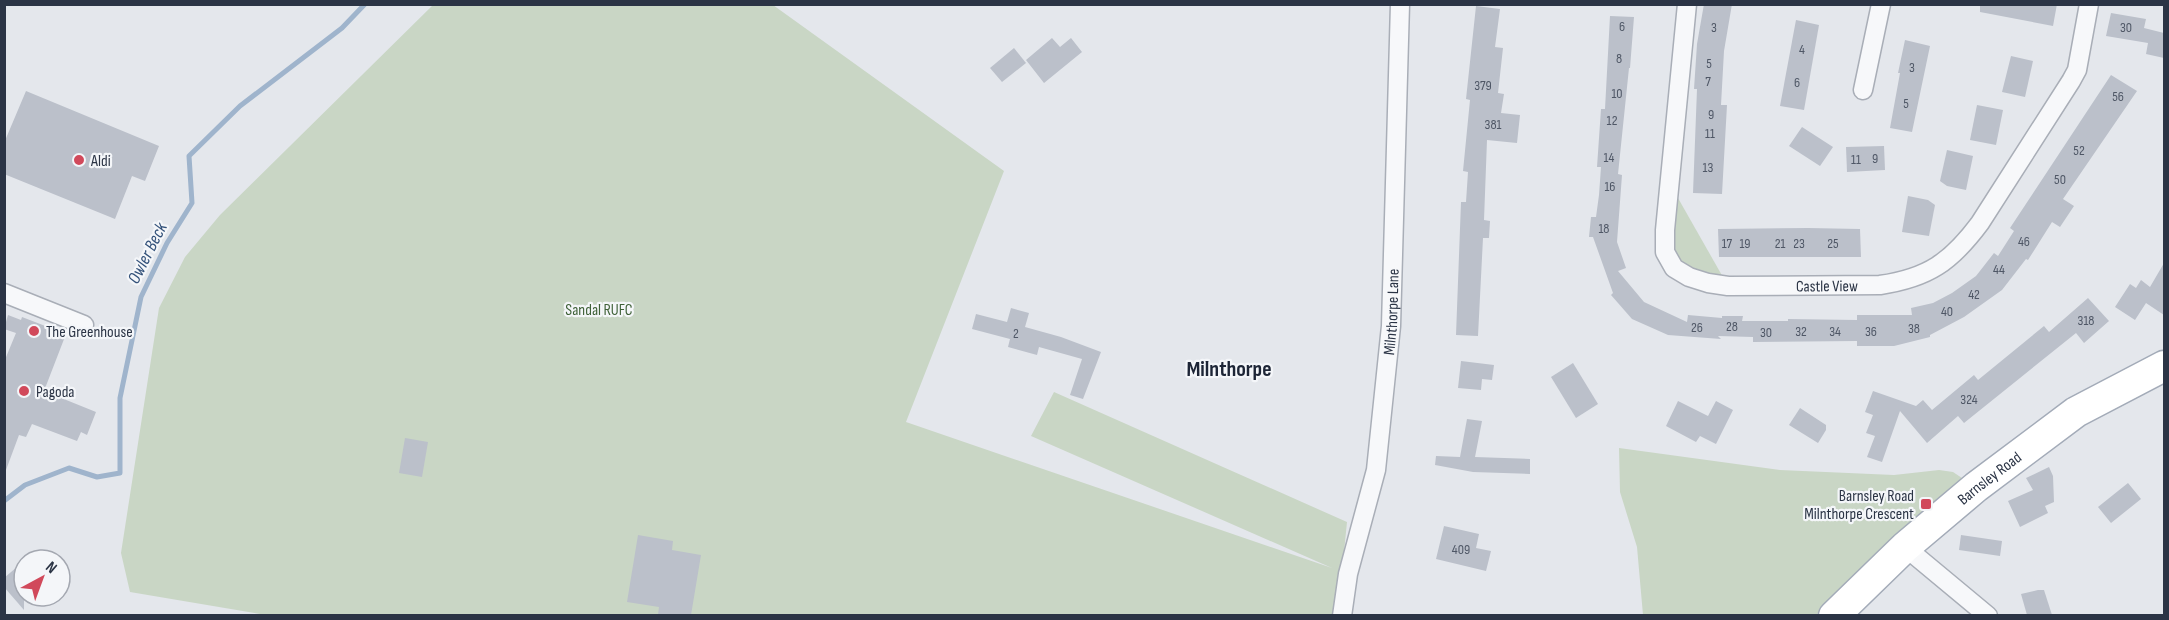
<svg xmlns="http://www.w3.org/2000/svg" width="2169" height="620" viewBox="0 0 2169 620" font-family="'Sofia Sans Condensed',sans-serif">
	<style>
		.green { fill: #c9d6c5 }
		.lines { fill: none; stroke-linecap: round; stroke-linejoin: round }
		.stream { stroke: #9fb4cc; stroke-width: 5 }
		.building { fill: #bbc0ca }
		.minor-casing { stroke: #a9aeb7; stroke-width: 21 }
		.primary-casing { stroke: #a3abb8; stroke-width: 33 }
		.minor { stroke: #f7f8fa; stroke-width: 18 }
		.primary { stroke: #fff; stroke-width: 30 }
		.poi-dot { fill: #d1495b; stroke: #f4f6f9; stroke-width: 2 }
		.labels { text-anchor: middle; stroke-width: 4.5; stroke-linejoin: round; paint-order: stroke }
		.number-label { font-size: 14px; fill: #4f5766 }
		.poi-label { font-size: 16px; fill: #2b3445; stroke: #f4f6f9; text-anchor: start }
		.street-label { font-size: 16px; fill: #2b3445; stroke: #f4f6f9 }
		.park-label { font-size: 16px; fill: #3f6138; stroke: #f4f6f9 }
		.water-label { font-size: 18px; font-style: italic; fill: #34527a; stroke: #f4f6f9 }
		.district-label { font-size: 22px; font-weight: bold; fill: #1d2536; stroke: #f4f6f9 }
	</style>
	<rect width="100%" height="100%" fill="#e4e7ec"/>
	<!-- green -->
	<g class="green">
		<polygon points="434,4 773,5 1004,171 906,422 1332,568 1031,436 1054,392 1347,522 1342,572 1333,616 266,615 130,592 121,553 159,308 185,257 220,215"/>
		<polygon points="1670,184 1728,286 1674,268"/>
		<polygon points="1619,448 1780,470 1894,475 1939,470 1953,472 1962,478 1816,615 1643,615 1637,547 1620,492"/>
	</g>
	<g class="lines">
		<!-- stream -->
		<polyline class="stream" points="4,501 25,485 69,468 97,477 120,473 120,398 141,297 167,243 192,203 189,156 240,106 342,28 365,4"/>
	</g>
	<!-- building -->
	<g class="building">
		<polygon points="1704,4 1732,4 1724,51 1721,105 1727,105 1722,194 1693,193 1697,89 1694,89 1697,44"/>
		<polygon points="1980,4 2057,4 2053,26 1980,12"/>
		<polygon points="1476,6 1500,9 1495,47 1503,48 1498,93 1504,94 1501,113 1520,115 1517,143 1487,140 1484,220 1490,221 1489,238 1483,238 1478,336 1456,335 1461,202 1466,202 1468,172 1463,171 1470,100 1466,99"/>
		<polygon points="2111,13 2146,19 2144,28 2164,33 2164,58 2146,54 2148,43 2106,36"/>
		<polygon points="1610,16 1634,17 1630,68 1629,68 1618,174 1622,175 1617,242 1626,268 1618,271 1644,302 1687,322 1688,315 1722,318 1722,316 1743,316 1742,321 1788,321 1788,319 1857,320 1857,315 1912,315 1911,308 1933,303 1952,293 1976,276 1994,253 1998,256 2014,231 2010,228 2111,75 2137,91 2063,199 2074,206 2060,227 2052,222 2028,260 2026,259 2002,290 1964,317 1930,335 1930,337 1894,346 1857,346 1857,341 1753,342 1753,337 1718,336 1721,339 1668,335 1632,319 1611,295 1613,293 1593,237 1589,237 1591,217 1596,217 1599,195 1601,167 1597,167 1601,109 1605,109"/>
		<polygon points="1796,20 1819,25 1804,110 1780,106"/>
		<polygon points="1052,38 1060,47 1071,38 1082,52 1044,83 1026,60"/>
		<polygon points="1905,40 1930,46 1912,132 1890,128 1900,73 1898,73"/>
		<polygon points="1014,48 1026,63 1002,82 990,68"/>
		<polygon points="2011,56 2033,61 2025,97 2002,92"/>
		<polygon points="26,91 159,146 145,181 132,176 115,219 4,174 4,143"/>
		<polygon points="1977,105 2003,110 1996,145 1970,140"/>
		<polygon points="1802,127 1833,147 1820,166 1789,146"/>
		<polygon points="1884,146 1885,170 1847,172 1846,147"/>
		<polygon points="1947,150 1973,156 1966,190 1947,186 1940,181"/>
		<polygon points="1908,196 1928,200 1935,205 1929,236 1902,232"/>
		<polygon points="1808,228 1860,229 1861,257 1719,257 1718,229"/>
		<polygon points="2164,263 2164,315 2146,303 2135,320 2115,307 2130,284 2136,288 2141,280 2150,287"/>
		<polygon points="2088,298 2109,321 2084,343 2076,333 1964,423 1958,416 1927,443 1900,411 1882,462 1867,457 1875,436 1866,433 1873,415 1865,412 1873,391 1916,406 1923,400 1932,410 1974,375 1978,380 2044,326 2049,332"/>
		<polygon points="1011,308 1029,313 1025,327 1061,337 1101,352 1083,399 1070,395 1082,359 1039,347 1037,355 1008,347 1010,339 972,329 976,314 1007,322"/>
		<polygon points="8,315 21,320 22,317 66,334 44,391 96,412 87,435 81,432 77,441 32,424 26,437 19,435 6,470 4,362 16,333 4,329"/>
		<polygon points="1461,361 1494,365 1492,380 1482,379 1481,390 1458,388"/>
		<polygon points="1573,363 1598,404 1576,418 1551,377"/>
		<polygon points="1678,401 1708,416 1716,401 1733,410 1716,444 1700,436 1696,442 1666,426"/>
		<polygon points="1800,408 1826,425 1826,430 1818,443 1789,425"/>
		<polygon points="1467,419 1482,421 1475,457 1530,459 1530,474 1473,472 1435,465 1436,456 1460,457"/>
		<polygon points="405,438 428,442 422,477 399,473"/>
		<polygon points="2049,467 2053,476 2054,502 2045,506 2048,513 2020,527 2008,501 2033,490 2026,478"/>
		<polygon points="2128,483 2141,499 2111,523 2098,507"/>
		<polygon points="1444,526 1479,534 1476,548 1491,551 1486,571 1436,559"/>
		<polygon points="638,535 673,541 672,550 701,555 691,615 658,615 659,607 627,602"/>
		<polygon points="1961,535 2002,541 2000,556 1959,550"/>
		<polygon points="24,561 24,610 4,587 4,578"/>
		<polygon points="2038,590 2044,590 2052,615 2027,615 2021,594"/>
	</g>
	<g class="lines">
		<!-- minor casing -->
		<g class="minor-casing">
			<g id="minor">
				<path id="s1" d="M1687,4L1665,230V252L1674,268L1689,277L1708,283L1728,286L1880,285C1928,278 1951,262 1980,223L2071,81L2077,70L2089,4"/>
				<polyline points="1863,90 1881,4"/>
				<polyline points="4,293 84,325"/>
				<polyline points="1905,547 1988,616"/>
				<path id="s2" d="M1342,616L1348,574L1376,470L1391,326L1400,4"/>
			</g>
		</g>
		<!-- primary casing -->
		<g class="primary-casing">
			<g id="primary">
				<path id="s3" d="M1834,616L1905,547L1976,487L2076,412L2164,366"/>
			</g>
		</g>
		<!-- minor -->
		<use href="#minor" class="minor"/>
		<!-- primary -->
		<use href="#primary" class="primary"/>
	</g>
	<!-- markers -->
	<g class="poi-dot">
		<circle cx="79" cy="160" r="6"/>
		<circle cx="34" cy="331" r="6"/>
		<circle cx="24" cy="391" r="6"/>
		<rect x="1920" y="498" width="12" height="12" rx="3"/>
	</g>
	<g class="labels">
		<!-- number labels -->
		<g class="number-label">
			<text x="1622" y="31">6</text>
			<text x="1714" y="32">3</text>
			<text x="2126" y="32">30</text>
			<text x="1802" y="54">4</text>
			<text x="1619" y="63">8</text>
			<text x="1709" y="68">5</text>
			<text x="1912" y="72">3</text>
			<text x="1708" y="86">7</text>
			<text x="1797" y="87">6</text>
			<text x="1483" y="90">379</text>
			<text x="1617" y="98">10</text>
			<text x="2118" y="101">56</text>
			<text x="1906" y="108">5</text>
			<text x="1711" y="119">9</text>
			<text x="1612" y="125">12</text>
			<text x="1493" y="129">381</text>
			<text x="1710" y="138">11</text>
			<text x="2079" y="155">52</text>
			<text x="1609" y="162">14</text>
			<text x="1875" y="163">9</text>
			<text x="1856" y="164">11</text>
			<text x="1708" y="172">13</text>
			<text x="2060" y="184">50</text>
			<text x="1610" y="191">16</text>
			<text x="1604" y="233">18</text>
			<text x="2024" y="246">46</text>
			<text x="1727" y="248">17</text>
			<text x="1745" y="248">19</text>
			<text x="1780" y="248">21</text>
			<text x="1799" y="248">23</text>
			<text x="1833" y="248">25</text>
			<text x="1999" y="274">44</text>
			<text x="1974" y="299">42</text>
			<text x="1947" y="316">40</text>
			<text x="2086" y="325">318</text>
			<text x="1732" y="331">28</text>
			<text x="1697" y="332">26</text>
			<text x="1914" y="333">38</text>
			<text x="1801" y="336">32</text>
			<text x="1835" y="336">34</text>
			<text x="1871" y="336">36</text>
			<text x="1766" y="337">30</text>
			<text x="1016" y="338">2</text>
			<text x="1969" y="404">324</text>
			<text x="1461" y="554">409</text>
		</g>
		<!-- poi labels -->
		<g class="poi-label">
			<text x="91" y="166">Aldi</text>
			<text x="46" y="337">The Greenhouse</text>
			<text x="36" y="397">Pagoda</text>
			<text x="1914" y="501" text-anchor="end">Barnsley Road<tspan x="1914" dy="18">Milnthorpe Crescent</tspan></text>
		</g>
		<!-- street labels -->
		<g class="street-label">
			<text dy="6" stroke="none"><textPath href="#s1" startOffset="424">Castle View</textPath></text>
			<text dy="6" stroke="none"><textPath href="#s2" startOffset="309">Milnthorpe Lane</textPath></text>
			<text dy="6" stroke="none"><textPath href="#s3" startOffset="208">Barnsley Road</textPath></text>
		</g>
		<!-- park labels -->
		<g class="park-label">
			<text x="599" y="315">Sandal RUFC</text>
		</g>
		<!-- water labels -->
		<g class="water-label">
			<text transform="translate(147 253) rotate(-63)" y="6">Owler Beck</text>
		</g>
		<!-- district labels -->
		<g class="district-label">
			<text x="1229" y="376">Milnthorpe</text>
		</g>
	</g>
	<!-- border -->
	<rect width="2169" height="620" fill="none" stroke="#2b3445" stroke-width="12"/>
	<!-- north arrow -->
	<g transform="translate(42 578) rotate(41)"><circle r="28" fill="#f4f6f9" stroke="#a4a8b1" stroke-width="1.5"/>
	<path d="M0-4.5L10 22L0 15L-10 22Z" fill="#d1495b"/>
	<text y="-9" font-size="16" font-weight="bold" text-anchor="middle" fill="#2b3445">N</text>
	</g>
</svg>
